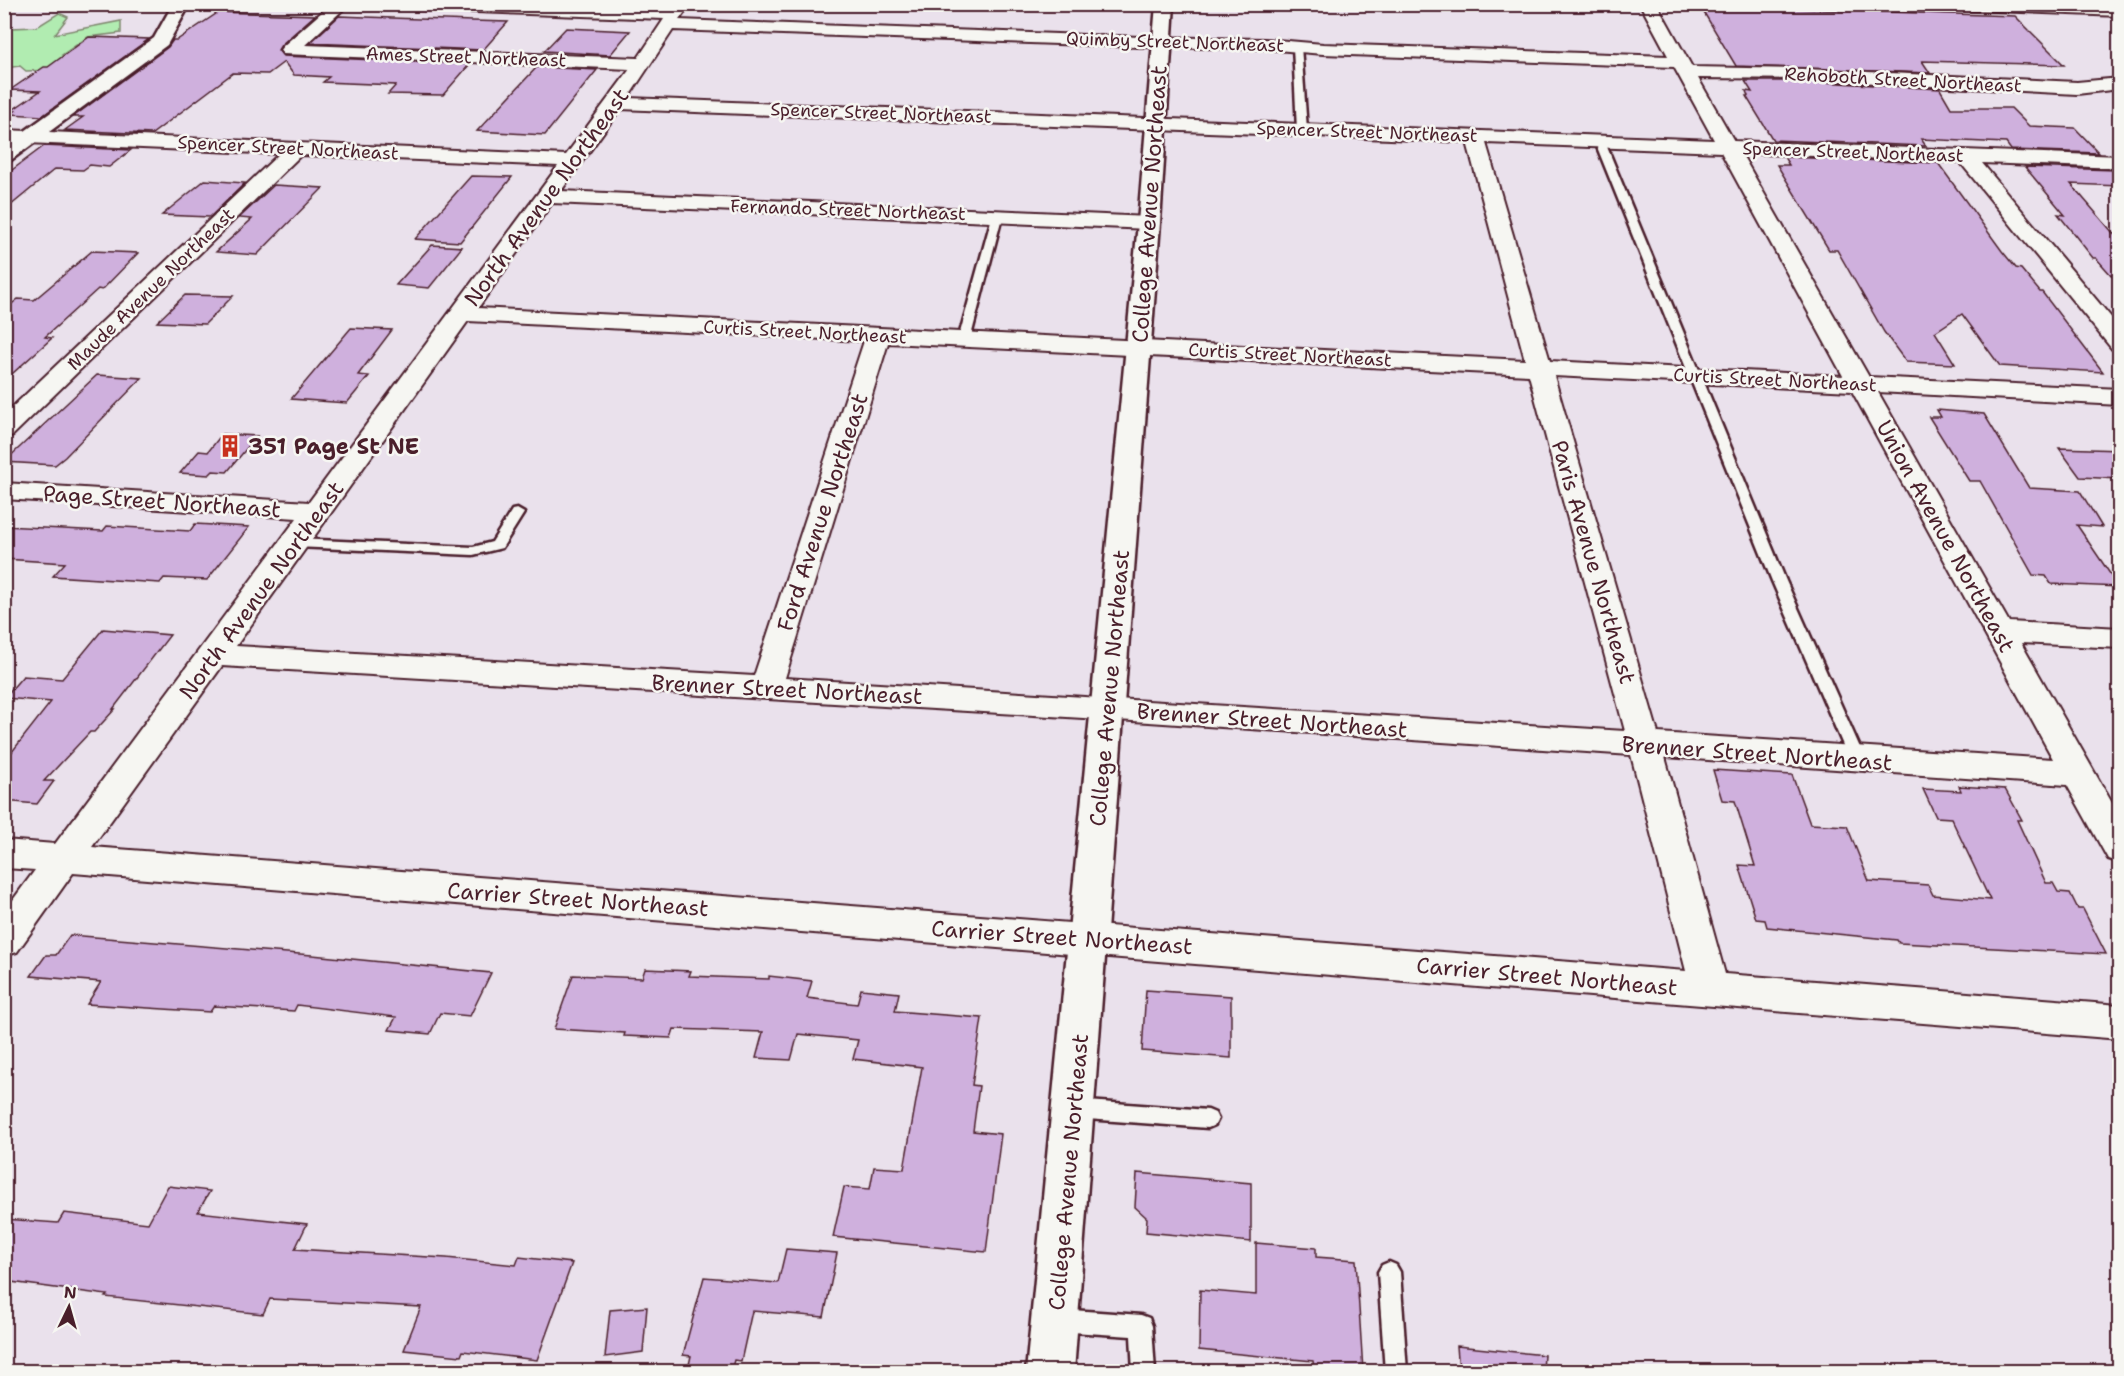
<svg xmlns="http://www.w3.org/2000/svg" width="2124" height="1376" viewBox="0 0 2124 1376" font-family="'Shantell Sans',sans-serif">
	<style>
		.green { fill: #b1ecb1; stroke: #7e866e; stroke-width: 1.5 }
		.building { fill: #cfb0dd; stroke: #4a1f2b; stroke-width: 1.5 }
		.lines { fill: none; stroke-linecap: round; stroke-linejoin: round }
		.service-casing { stroke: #4a1f2b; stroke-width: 5 }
		.minor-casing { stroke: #4a1f2b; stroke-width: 4 }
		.tertiary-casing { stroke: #4a1f2b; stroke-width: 5 }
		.service { fill: #f6f6f2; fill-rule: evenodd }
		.minor { fill: #f6f6f2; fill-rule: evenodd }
		.tertiary { fill: #f6f6f2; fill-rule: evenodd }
		.labels { text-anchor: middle; stroke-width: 5; stroke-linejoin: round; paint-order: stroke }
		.far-street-label { font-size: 18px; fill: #4a1f2b; stroke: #f6f6f2 }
		.street-label { font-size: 22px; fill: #4a1f2b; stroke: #f6f6f2 }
		.poi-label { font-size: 22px; font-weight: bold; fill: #4a1f2b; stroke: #f6f6f2; text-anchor: start }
	</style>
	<rect width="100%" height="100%" fill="#eae1ec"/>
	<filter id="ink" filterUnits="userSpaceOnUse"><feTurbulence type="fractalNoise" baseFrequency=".0167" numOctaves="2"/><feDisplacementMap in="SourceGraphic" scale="12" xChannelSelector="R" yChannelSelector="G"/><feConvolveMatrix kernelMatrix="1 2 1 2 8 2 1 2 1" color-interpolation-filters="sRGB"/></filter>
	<g filter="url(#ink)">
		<!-- green -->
		<polygon class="green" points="59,13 68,17 55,34 121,21 121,33 88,37 62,55 85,62 79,69 26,71 20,66 5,68 5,32 11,28 37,27"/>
		<!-- building -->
		<g class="building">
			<polygon points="1700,6 2015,16 2064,65 1922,61 1930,73 1736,66"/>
			<polygon points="219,12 315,15 281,45 278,50 283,56 470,64 443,95 388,94 396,85 323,82 329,77 294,75 284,62 268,74 233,73 152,134 65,130 83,117 73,117 168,47 173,40 177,40"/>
			<polygon points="339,16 472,21 508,22 483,50 310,43"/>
			<polygon points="566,28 630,31 610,55 544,51"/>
			<polygon points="89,37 149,39 42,116 10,114 15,111 11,111 40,91 10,90 44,67 48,67"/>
			<polygon points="537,67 597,70 545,135 477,131"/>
			<polygon points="1745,81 1805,81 1940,89 1951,108 2011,108 2029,126 2075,128 2099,153 2011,150 2006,143 1921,139 1926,146 1773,140 1746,96 1748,96 1746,91 1752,92"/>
			<polygon points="44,146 131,150 109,167 90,165 83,170 55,169 4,211 4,176"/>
			<polygon points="1784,157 1938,163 2002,251 2016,268 2021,269 2040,292 2042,292 2103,372 2000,366 1962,314 1935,332 1955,364 1906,362 1884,332 1837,250 1829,250 1777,165 1789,165"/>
			<polygon points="2025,167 2115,170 2120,175 2120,186 2071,184 2120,241 2120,285 2096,258 2093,258 2058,214 2065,215"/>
			<polygon points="471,176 512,177 460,242 415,239"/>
			<polygon points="205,180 245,183 210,217 162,215"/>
			<polygon points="274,185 323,188 257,255 216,252 252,219 239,218"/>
			<polygon points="432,245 462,247 429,288 396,285"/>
			<polygon points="92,251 138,253 102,290 98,289 45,337 52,338 4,381 4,310 18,299 34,300"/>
			<polygon points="185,295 233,296 205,324 157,322"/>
			<polygon points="351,328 392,330 358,375 369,376 347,403 291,399"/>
			<polygon points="97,375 142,378 65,457 55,465 4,462"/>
			<polygon points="1937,410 1984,414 2029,488 2080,491 2102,527 2077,525 2119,587 2051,584 2046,576 2033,575 1980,481 1969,481 1929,417 1941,417"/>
			<polygon points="222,434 257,436 227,472 213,471 209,475 180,473 199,451 208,452"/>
			<polygon points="2059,448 2120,450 2120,479 2080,477"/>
			<polygon points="195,524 249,527 207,580 164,578 160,583 53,576 65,563 4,559 4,526 103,531 107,526 190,531"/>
			<polygon points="103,629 170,635 113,709 115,709 94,732 90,732 44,781 54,781 37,804 4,801 4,762 51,702 4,698 23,676 62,679"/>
			<polygon points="1713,770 1792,775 1810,824 1847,826 1869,881 1928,885 1933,895 1990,900 1951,818 1936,817 1923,789 1961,791 1959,786 2005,789 2022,820 2017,820 2046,883 2053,883 2058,892 2070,893 2078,909 2083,909 2106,954 1899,943 1897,940 1767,927 1765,920 1756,919 1739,865 1755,866 1735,801 1722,800"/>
			<polygon points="70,935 312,955 491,973 470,1016 440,1013 430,1034 389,1030 396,1017 297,1005 294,1011 214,1006 210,1012 87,1004 101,982 31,976 46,955 56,955"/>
			<polygon points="645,969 691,971 689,976 769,979 769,976 812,981 807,998 857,1004 861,989 899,993 895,1011 982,1018 972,1085 979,1086 973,1131 1001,1134 986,1252 833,1237 844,1187 870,1189 874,1167 904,1169 922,1067 853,1059 858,1040 798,1034 791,1060 756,1058 763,1032 674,1029 671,1038 624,1036 625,1033 554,1029 573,975 642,978"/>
			<polygon points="1146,990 1231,996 1231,1058 1142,1051"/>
			<polygon points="1137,1173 1251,1183 1251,1242 1146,1232 1147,1218 1135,1207"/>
			<polygon points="168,1186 210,1191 198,1212 307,1224 295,1249 446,1258 516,1265 519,1257 572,1263 537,1360 463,1351 461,1356 404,1350 421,1307 270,1299 263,1314 105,1297 107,1295 4,1281 4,1219 58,1223 64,1213 148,1223"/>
			<polygon points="1256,1243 1316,1248 1316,1257 1356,1260 1363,1371 1314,1371 1313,1361 1199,1350 1200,1290 1256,1295"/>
			<polygon points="786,1249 837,1253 824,1317 752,1311 741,1361 734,1360 731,1371 688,1369 691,1356 683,1355 704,1277 778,1283"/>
			<polygon points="647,1307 643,1352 605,1357 610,1310"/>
			<polygon points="1457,1346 1544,1355 1543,1371 1459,1371"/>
		</g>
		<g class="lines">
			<!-- service casing -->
			<g class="service-casing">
				<g id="service">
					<polygon points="1297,44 1301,46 1307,130 1302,133 1297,130 1293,46"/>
					<polygon points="1600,139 1605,142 1786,581 1865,759 1863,763 1851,763 1849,759 1772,581 1595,142"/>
					<polygon points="997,214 1002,217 970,340 964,343 960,342 958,340 992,217"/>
					<polygon points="517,509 524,513 502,548 473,555 296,547 289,543 296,539 473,547 492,542 512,510"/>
					<polygon points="1074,1100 1208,1110 1215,1113 1218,1119 1215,1125 1208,1128 1074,1118 1067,1115 1064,1109 1067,1103"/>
					<polygon points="1389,1262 1396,1265 1400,1272 1407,1372 1385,1372 1378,1272 1382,1265"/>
					<polygon points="1058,1309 1141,1315 1149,1318 1152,1326 1155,1372 1133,1372 1131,1336 1058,1331 1050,1328 1047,1320 1050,1312"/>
				</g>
			</g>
			<!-- minor casing -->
			<g class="minor-casing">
				<g id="minor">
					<path d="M331,4H349L305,45L638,58L664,19L394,9L386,4H547L671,9L674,4H691L679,20L1141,37L1265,39L1323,44L1668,56L1640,4H1657L1692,67L1805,69L2077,82L2120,78V89L2077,94L1805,79L1698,78L1734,141L2120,156V168L1982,163L2120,328V351L2112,349L1960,162L1741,153L1869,377L2120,389V405L1878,392L2009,622L2120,628V648L2021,643L2120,817V863L2108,859L2067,785L1665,757L1725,974L2120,1005V1039L73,873L17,952L4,956V912L35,870L4,868V840L55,844L297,518L4,499V483L309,502L558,166L301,155L13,435L4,438V415L279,154L4,142V130L566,155L630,69L283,54L280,50L283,46ZM673,30L1141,47L1265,49L1323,54L1674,67L1714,140L628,98ZM620,109L1467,142L1525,360L478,308L552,203L1149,229L1157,228L1160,223L1157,218L1149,217L561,191ZM1486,143L1721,152L1843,376L1550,361ZM468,321L864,341L754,676L236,646ZM888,343L1529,375L1625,731L785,678ZM1554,376L1852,391L2053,759L1658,733ZM222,666L1149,722L1631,755L1686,971L92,847Z"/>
					<polygon points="1937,4 2120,6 2120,16 1945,9"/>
				</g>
			</g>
			<!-- tertiary casing -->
			<g class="tertiary-casing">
				<g id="tertiary">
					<polygon points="173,4 190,4 167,45 11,160 4,162 4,146 154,38"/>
					<polygon points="1156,4 1174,4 1160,223 1074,1372 1026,1372 1138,223"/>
				</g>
			</g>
			<!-- service -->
			<use href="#service" class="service"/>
			<!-- minor -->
			<use href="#minor" class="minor"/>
			<!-- tertiary -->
			<use href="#tertiary" class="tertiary"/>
		</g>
	</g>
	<!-- icons -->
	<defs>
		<g id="building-bare" transform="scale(1.8)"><path d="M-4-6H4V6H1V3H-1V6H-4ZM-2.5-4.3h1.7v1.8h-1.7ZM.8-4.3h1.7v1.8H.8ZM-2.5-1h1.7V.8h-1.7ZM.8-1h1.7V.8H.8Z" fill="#c8321e" stroke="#f6f6f2" stroke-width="2.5" paint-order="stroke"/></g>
	</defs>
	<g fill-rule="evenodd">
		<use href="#building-bare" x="230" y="446"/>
	</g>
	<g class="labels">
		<!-- far-street labels -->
		<g class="far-street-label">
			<text transform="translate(1175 42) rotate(2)" y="6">Quimby Street Northeast</text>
			<text transform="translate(466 57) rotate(2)" y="6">Ames Street Northeast</text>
			<text transform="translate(1903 80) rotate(3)" y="6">Rehoboth Street Northeast</text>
			<text transform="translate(881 113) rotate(2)" y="6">Spencer Street Northeast</text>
			<text transform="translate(1367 132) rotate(2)" y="6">Spencer Street Northeast</text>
			<text transform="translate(288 148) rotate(3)" y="6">Spencer Street Northeast</text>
			<text transform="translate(1853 152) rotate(2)" y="6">Spencer Street Northeast</text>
			<text transform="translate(848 210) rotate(2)" y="6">Fernando Street Northeast</text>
			<text transform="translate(151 289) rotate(-44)" y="6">Maude Avenue Northeast</text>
			<text transform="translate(805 332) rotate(3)" y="6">Curtis Street Northeast</text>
			<text transform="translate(1290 355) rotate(3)" y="6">Curtis Street Northeast</text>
			<text transform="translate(1775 380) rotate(3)" y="6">Curtis Street Northeast</text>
		</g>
		<!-- street labels -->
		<g class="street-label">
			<text transform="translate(546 197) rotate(-54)" y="8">North Avenue Northeast</text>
			<text transform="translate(1149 204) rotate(-86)" y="8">College Avenue Northeast</text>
			<text transform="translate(162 501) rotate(4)" y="8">Page Street Northeast</text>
			<text transform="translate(822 512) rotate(-72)" y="8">Ford Avenue Northeast</text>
			<text transform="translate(1946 536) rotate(61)" y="8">Union Avenue Northeast</text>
			<text transform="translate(1594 562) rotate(74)" y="8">Paris Avenue Northeast</text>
			<text transform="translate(261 590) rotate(-54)" y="8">North Avenue Northeast</text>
			<text transform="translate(1109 688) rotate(-85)" y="8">College Avenue Northeast</text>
			<text transform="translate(787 689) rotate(3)" y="8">Brenner Street Northeast</text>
			<text transform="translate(1272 720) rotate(4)" y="8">Brenner Street Northeast</text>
			<text transform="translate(1757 753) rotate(4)" y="8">Brenner Street Northeast</text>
			<text transform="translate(578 899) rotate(4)" y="8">Carrier Street Northeast</text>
			<text transform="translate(1062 937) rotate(4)" y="8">Carrier Street Northeast</text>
			<text transform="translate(1547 976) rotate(5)" y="8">Carrier Street Northeast</text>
			<text transform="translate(1068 1172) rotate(-85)" y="8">College Avenue Northeast</text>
		</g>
		<!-- poi labels -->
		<g class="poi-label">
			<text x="248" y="454">351 Page St NE</text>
		</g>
	</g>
	<!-- margin -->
	<rect width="2124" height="1376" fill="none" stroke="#f6f6f2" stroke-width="24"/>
	<rect x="12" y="12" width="2100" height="1352" fill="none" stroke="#4a1f2b" stroke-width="2" filter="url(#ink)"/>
	<!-- north arrow -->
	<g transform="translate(69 1307) rotate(5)" stroke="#f6f6f2" stroke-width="4.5" paint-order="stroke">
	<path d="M0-4.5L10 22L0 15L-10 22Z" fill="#4a1f2b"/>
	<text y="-9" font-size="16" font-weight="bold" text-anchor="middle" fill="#4a1f2b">N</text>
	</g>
</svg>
